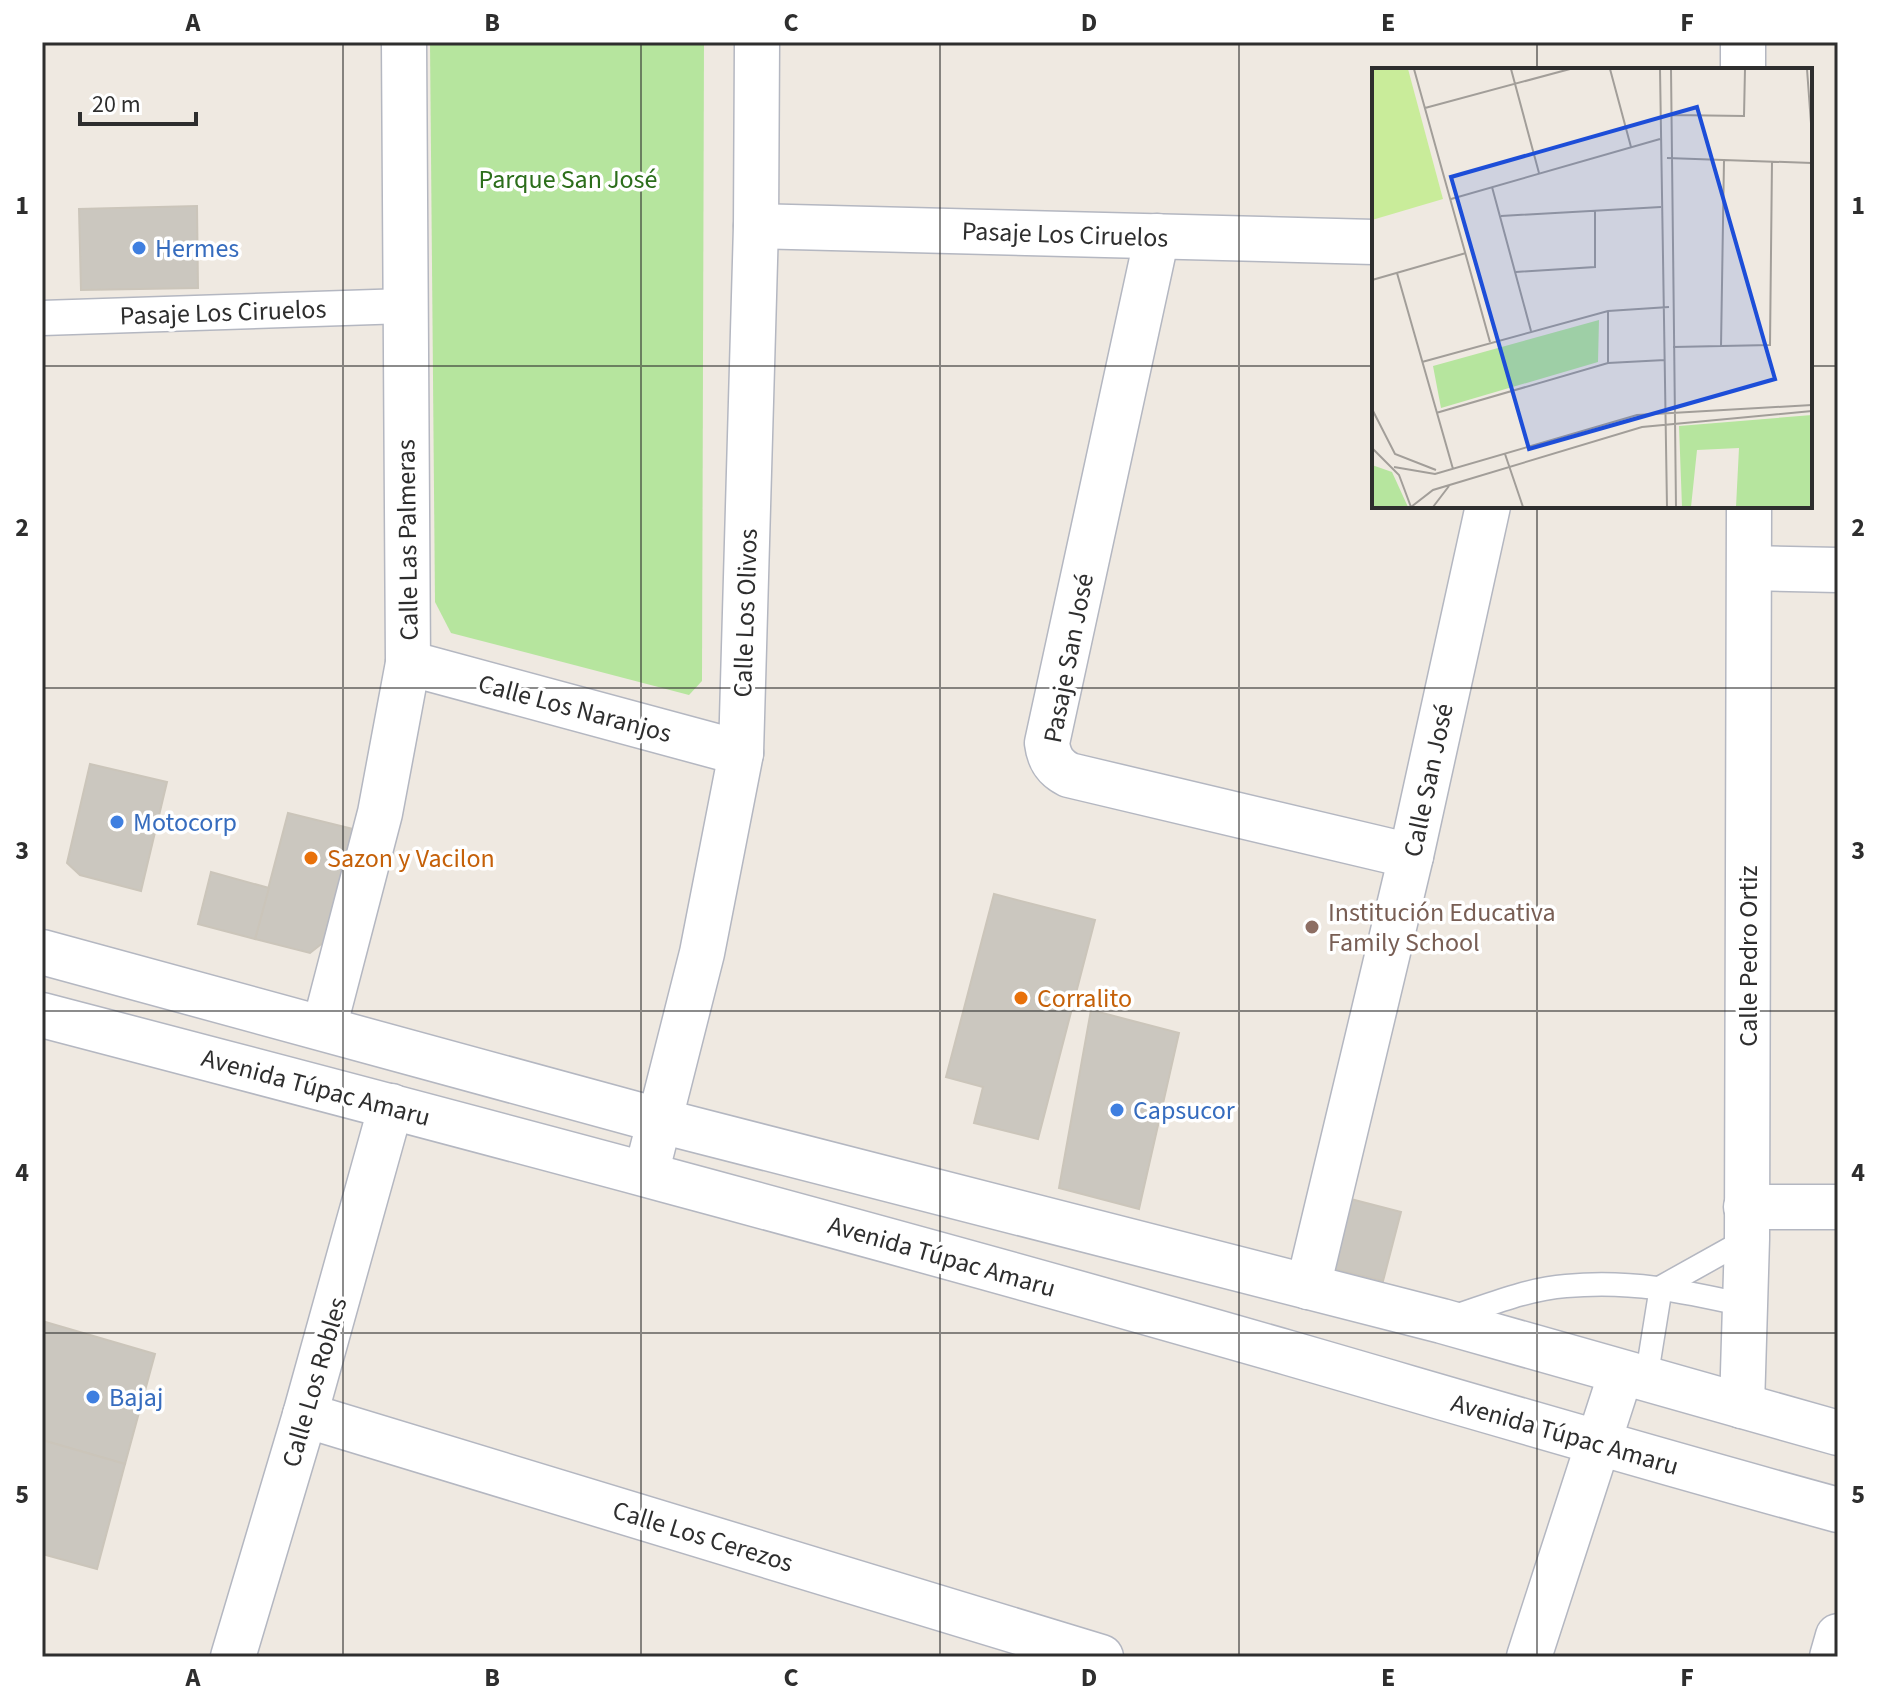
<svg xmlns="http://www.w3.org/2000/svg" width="1880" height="1699" viewBox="0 0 1880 1699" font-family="'Source Sans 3',sans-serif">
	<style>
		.green { fill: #b6e59e }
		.building { fill: #cbc7bf; stroke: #cbc5ba; stroke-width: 2 }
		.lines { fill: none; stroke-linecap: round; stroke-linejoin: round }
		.service-casing { stroke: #b4b7c1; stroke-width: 25 }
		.pedestrian-casing { stroke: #b4b7c1; stroke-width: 37 }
		.minor-casing { stroke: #b4b7c1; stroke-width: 47 }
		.secondary-casing { stroke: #b4b7c1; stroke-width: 47 }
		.service { stroke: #fff; stroke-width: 22 }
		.pedestrian { stroke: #fff; stroke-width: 34 }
		.minor { stroke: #fff; stroke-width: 44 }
		.secondary { stroke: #fff; stroke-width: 44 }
		.grid { fill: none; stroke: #2e2e2e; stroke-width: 2; stroke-opacity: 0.55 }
		.shop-dot { fill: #3f7fe0; stroke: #fff; stroke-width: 3 }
		.food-dot { fill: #e8710a; stroke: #fff; stroke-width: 3 }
		.education-dot { fill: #8d6e63; stroke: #fff; stroke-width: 3 }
		.labels { text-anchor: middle; stroke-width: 7; stroke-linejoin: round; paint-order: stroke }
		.park-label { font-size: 26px; fill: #2c6e1b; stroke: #fff }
		.street-label { font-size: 26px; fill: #2e2e2e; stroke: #fff }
		.shop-label { font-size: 26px; fill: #366cbe; stroke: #fff; text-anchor: start }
		.food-label { font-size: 26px; fill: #c56008; stroke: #fff; text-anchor: start }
		.education-label { font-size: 26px; fill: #785e54; stroke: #fff; text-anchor: start }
		.inset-road { fill: none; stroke: #a29e99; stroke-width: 2 }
		.view { fill: #1d4ed8; fill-opacity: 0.15; stroke: #1d4ed8; stroke-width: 4 }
		.inset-edge { fill: none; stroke: #2e2e2e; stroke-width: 4 }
		.neatline { fill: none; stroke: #2e2e2e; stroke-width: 3 }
		.grid-label { font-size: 26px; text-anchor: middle; font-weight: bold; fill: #2e2e2e }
	</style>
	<rect width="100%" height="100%" fill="#efe9e1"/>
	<!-- green -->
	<polygon class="green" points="430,42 704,42 702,681 689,695 451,633 435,602"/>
	<!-- building -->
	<g class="building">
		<polygon points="197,206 198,288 81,290 79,209"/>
		<polygon points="90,764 167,782 141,891 80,875 67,863"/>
		<polygon points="288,813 353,829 324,942 310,953 255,939"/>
		<polygon points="211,872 269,888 255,939 198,924"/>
		<polygon points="994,894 1095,920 1038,1139 974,1123 983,1087 946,1077"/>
		<polygon points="1091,1010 1179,1033 1139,1209 1059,1188"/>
		<polygon points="1343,1197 1401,1212 1383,1281 1325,1267"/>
		<polygon points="42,1321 155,1354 125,1464 42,1440"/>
		<polygon points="42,1440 125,1464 97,1569 42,1554"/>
	</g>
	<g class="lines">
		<!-- service casing -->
		<g class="service-casing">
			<g id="service">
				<path d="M1452,1317C1489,1305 1527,1289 1566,1286C1631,1280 1682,1291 1745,1305"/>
				<polyline points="1646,1380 1661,1287 1747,1239"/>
			</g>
		</g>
		<!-- pedestrian casing -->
		<g class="pedestrian-casing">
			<polyline id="pedestrian" points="42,318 405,306"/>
		</g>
		<!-- minor casing -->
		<g class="minor-casing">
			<g id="minor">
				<polyline points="1743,42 1743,70"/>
				<polyline points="756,226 1374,242"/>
				<path d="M1157,236L1047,743C1049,759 1055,768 1069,775L1411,856"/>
				<polyline points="1750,568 1838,570"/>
				<polyline points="408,663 741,753"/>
				<polyline points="324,1028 380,813 408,663 404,42"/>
				<polyline points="646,1174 702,953 741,753 756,226 757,42"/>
				<polyline points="1746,1207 1838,1207"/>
				<polyline points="1308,1287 1411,856 1488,506"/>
				<polyline points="1742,1406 1747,1239 1749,506"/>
				<polyline points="305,1415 1101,1657"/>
				<polyline points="233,1657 305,1415 391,1106"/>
				<polyline points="1529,1657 1621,1373"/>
				<polyline points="1832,1657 1838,1636"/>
			</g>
		</g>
		<!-- secondary casing -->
		<g class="secondary-casing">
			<g id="secondary">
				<polyline points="42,952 661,1121 1442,1321 1838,1433"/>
				<path d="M42,1015C459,1124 875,1234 1289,1353C1472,1406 1654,1460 1838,1510"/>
			</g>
		</g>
		<!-- service -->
		<use href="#service" class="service"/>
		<!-- pedestrian -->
		<use href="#pedestrian" class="pedestrian"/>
		<!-- minor -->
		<use href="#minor" class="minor"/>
		<!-- secondary -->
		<use href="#secondary" class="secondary"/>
	</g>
	<!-- grid -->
	<path class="grid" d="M343,42V1657M641,42V1657M940,42V1657M1239,42V1657M1537,42V70M42,366H1374M1810,366H1838M1537,506V1657M42,688H1838M42,1011H1838M42,1333H1838"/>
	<!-- markers -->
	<g class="shop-dot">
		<circle cx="139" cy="248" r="8"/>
		<circle cx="117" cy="822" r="8"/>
		<circle cx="1117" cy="1110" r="8"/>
		<circle cx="93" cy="1397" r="8"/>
	</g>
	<g class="food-dot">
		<circle cx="311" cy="858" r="8"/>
		<circle cx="1021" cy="998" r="8"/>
	</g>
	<circle class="education-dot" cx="1312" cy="927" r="8"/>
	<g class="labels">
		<!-- park labels -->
		<g class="park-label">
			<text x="568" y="188">Parque San José</text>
		</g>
		<!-- street labels -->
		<g class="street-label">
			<text transform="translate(1065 234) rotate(2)" y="9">Pasaje Los Ciruelos</text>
			<text transform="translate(223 312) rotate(-2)" y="9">Pasaje Los Ciruelos</text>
			<text transform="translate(407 540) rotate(-91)" y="9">Calle Las Palmeras</text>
			<text transform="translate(745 613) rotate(-88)" y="9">Calle Los Olivos</text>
			<text transform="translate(1068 658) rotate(-79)" y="9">Pasaje San José</text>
			<text transform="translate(575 708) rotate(15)" y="9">Calle Los Naranjos</text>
			<text transform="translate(1428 780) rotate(-78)" y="9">Calle San José</text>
			<text transform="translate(1748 956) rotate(-90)" y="9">Calle Pedro Ortiz</text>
			<text transform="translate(316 1087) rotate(15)" y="9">Avenida Túpac Amaru</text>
			<text transform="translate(942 1256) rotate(16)" y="9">Avenida Túpac Amaru</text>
			<text transform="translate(314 1382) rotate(-74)" y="9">Calle Los Robles</text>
			<text transform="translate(1565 1434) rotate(16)" y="9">Avenida Túpac Amaru</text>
			<text transform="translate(703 1536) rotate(17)" y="9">Calle Los Cerezos</text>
		</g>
		<!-- shop labels -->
		<g class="shop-label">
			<text x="155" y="257">Hermes</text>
			<text x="133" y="831">Motocorp</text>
			<text x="1133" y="1119">Capsucor</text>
			<text x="109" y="1406">Bajaj</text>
		</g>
		<!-- food labels -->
		<g class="food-label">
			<text x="327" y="867">Sazon y Vacilon</text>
			<text x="1037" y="1007">Corralito</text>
		</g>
		<!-- education labels -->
		<g class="education-label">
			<text x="1328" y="921">Institución Educativa<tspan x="1328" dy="30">Family School</tspan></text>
		</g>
	</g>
	<!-- overview -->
	<g transform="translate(1372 68)">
		<rect width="440" height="440" fill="#efe9e1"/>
		<path d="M227,252L226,294L69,340L61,298ZM440,347V439H364L367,380L325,382L319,439H310L307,358ZM0,397L20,404L36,439H0Z" fill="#b6e59e"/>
		<path d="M0,1H36L71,131L0,152Z" fill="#c9ec9a"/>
		<path class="inset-road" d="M42,1L118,274M139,1L167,105M238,1L259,79M288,1L295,439M299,1L304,439M435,1L440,69M53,40L198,1M300,47L372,48L373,1M295,90L440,95M120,119L159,263M79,131L288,71M129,148L289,139M144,204L223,199V142M25,205L81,401M0,212L94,185M236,243V295M301,279L398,277L400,93M349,279L352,92M50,294L236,243L297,239M0,341L23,386L64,402M64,345L236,295L293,292M0,380L27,407L39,439M133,386L151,439M22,399L63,406L265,347L440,337M39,439L61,422L270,359L440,343M61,439L77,418"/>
		<path class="view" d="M325,39L403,311L157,381L79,109Z"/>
		<rect width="440" height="440" class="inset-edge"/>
	</g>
	<!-- border -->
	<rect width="1880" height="1699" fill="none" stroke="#ffffff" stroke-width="88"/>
	<!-- scale -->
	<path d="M80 112v12h116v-12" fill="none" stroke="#2e2e2e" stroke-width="4"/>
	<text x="92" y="112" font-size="24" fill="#2e2e2e" stroke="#ffffff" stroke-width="6" paint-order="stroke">20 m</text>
	<rect x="44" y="44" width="1792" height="1611" class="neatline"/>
	<g class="grid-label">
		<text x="193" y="31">A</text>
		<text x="492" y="31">B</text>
		<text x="791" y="31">C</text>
		<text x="1089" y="31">D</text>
		<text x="1388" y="31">E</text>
		<text x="1687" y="31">F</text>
		<text x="22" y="214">1</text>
		<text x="1858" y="214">1</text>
		<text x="22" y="536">2</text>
		<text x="1858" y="536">2</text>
		<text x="22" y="859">3</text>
		<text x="1858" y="859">3</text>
		<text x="22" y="1181">4</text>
		<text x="1858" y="1181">4</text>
		<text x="22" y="1503">5</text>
		<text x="1858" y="1503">5</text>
		<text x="193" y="1686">A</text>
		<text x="492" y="1686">B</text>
		<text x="791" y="1686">C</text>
		<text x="1089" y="1686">D</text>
		<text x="1388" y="1686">E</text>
		<text x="1687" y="1686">F</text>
	</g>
</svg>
